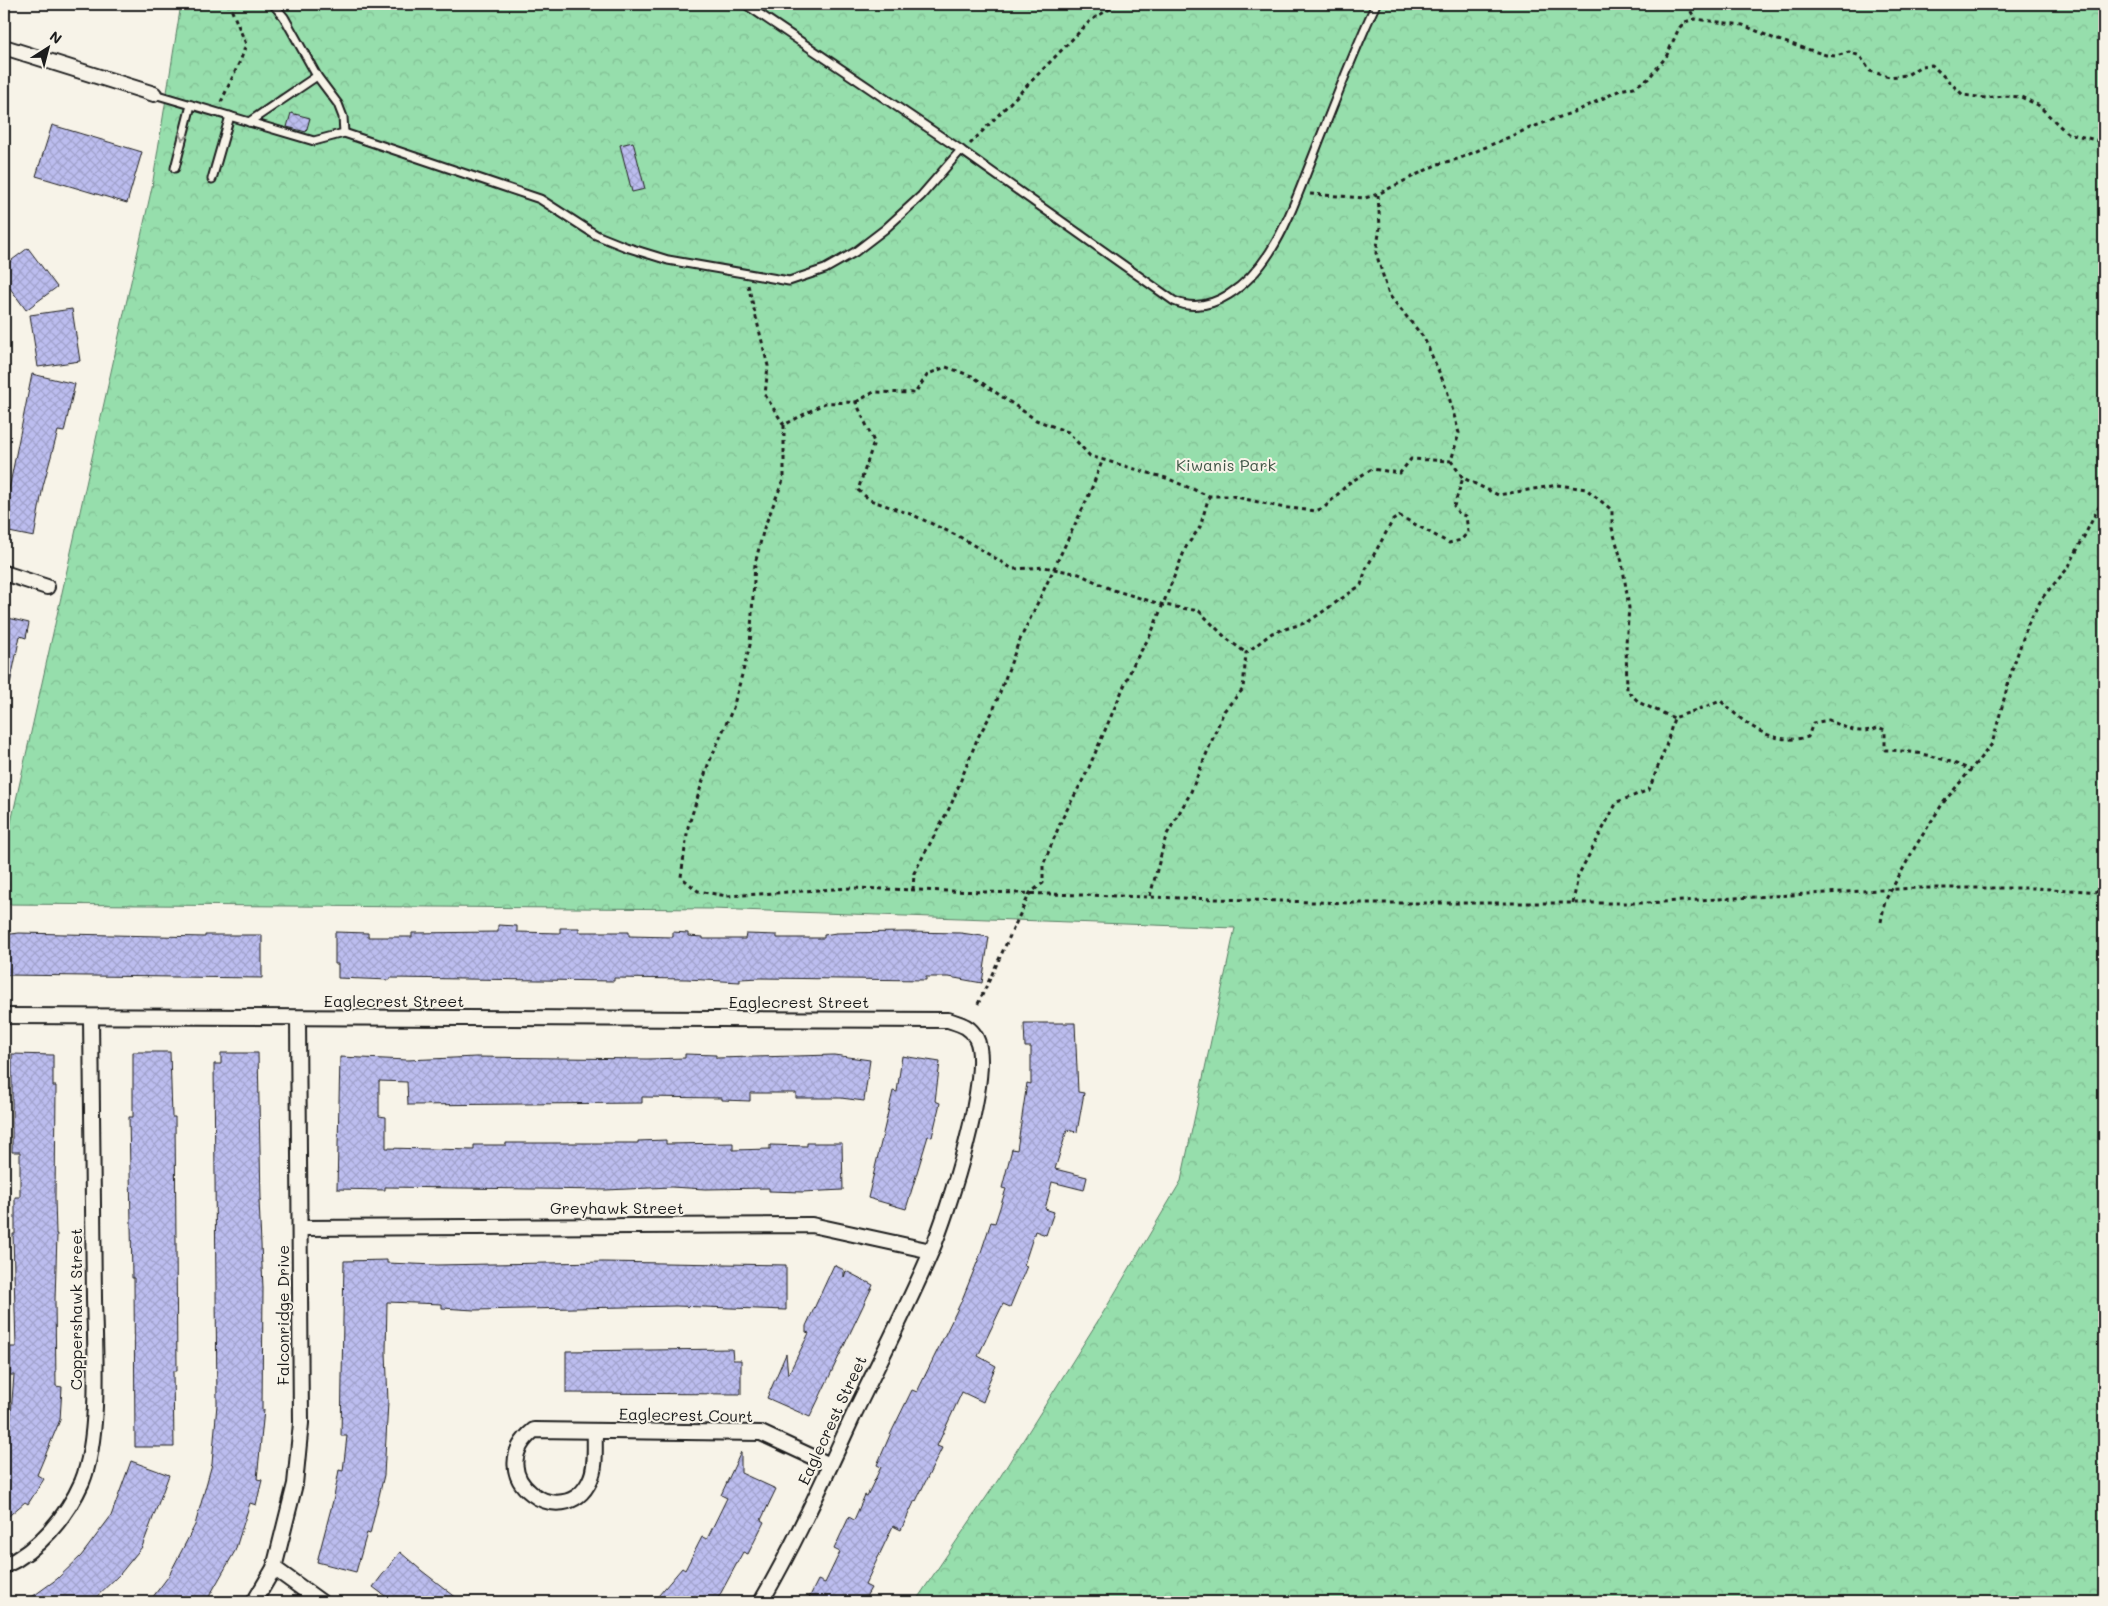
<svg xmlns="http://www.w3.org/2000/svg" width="2108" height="1606" viewBox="0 0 2108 1606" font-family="Mali,sans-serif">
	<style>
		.park { fill: url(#park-crowns); stroke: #597d64 }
		.building { fill: url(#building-cross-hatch); stroke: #1c1c1c }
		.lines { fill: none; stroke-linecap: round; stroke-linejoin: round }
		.service-casing { stroke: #1c1c1c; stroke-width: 11 }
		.minor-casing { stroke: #1c1c1c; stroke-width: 18 }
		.path { stroke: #1c1c1c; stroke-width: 3; stroke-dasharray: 4 4; stroke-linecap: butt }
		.service { stroke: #f7f3e8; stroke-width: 7 }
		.minor { stroke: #f7f3e8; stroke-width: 14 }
		.oneway { stroke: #94928c }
		.labels { text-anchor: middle; stroke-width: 4; stroke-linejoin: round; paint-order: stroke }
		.park-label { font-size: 16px; fill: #415647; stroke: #f7f3e8 }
		.street-label { font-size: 16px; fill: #1c1c1c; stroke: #f7f3e8 }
	</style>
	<defs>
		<pattern id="park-crowns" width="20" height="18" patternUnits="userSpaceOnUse" patternTransform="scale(1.25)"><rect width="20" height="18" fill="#96deac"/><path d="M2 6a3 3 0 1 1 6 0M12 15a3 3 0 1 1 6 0" fill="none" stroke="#81be93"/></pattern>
		<pattern id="building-cross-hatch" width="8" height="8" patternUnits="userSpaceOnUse" patternTransform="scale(1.25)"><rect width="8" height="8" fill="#bcbdef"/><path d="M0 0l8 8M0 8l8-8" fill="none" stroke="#a1a2cc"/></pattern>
	</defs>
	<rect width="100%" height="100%" fill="#f7f3e8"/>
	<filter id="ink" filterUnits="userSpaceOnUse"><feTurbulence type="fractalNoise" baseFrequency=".02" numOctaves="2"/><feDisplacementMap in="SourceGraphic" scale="10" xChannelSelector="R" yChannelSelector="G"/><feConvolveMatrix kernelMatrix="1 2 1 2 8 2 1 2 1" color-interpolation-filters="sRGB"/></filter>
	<g filter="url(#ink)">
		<!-- park -->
		<polygon class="park" points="181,4 2104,4 2104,1602 915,1602 1000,1477 1106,1308 1181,1181 1235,928 712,909 4,904 4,854 152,187"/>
		<!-- building -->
		<g class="building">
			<polygon points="291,113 310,118 306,132 287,127"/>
			<polygon points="52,125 142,152 127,203 36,176"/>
			<polygon points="633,142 645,189 632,192 620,145"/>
			<polygon points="28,248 57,287 26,310 4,280 4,266"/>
			<polygon points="72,309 80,361 38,367 30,315"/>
			<polygon points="32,374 75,384 64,432 58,431 43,486 34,537 4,531 4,514"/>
			<polygon points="4,617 29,623 26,638 20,636 10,684 4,683"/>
			<polygon points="498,925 517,926 517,932 560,933 560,928 579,928 579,932 629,932 629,936 673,937 673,932 688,933 688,936 703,937 703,939 745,939 746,934 777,935 777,938 824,938 824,935 836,933 906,932 961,933 989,937 982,983 949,977 926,977 926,980 761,978 740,979 740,982 687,979 614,978 614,981 390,978 390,980 338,978 338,964 335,964 335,932 368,933 368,937 412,937 412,933 498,932"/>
			<polygon points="19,933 205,937 205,935 262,935 262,978 4,975 4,935"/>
			<polygon points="1024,1023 1075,1023 1078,1092 1084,1093 1077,1132 1067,1130 1055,1169 1087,1177 1084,1190 1052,1182 1045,1209 1054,1212 1046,1235 1035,1231 1024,1265 1027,1266 1010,1307 1003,1304 978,1356 996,1366 986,1388 988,1389 983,1402 962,1392 937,1446 942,1448 916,1501 915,1500 901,1530 893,1526 865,1585 871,1588 863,1602 817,1602 809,1598 818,1580 825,1583 840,1552 834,1549 849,1517 854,1520 865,1495 867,1496 881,1467 877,1465 890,1435 912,1390 917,1392 961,1302 979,1258 991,1222 995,1223 1006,1189 1002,1188 1012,1149 1017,1150 1027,1083 1031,1084 1031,1047 1025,1047"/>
			<polygon points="133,1052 170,1052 172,1117 175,1117 177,1371 173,1371 174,1447 135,1447 134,1278 132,1278 129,1117 133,1117"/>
			<polygon points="221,1053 258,1053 261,1200 259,1200 263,1288 262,1410 264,1410 257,1479 262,1480 256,1505 250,1503 235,1551 206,1602 149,1602 168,1577 195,1525 212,1464 217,1404 214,1064 221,1064"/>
			<polygon points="12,1054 53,1055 53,1086 56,1086 55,1198 56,1234 57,1234 55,1300 56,1386 62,1387 60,1420 37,1475 44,1479 28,1504 25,1502 4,1520 4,1440 10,1425 14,1375 10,1375 10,1347 16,1347 13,1234 15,1234 15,1197 20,1197 20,1152 12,1152"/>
			<polygon points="685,1054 716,1055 716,1058 834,1055 870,1060 864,1101 841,1098 796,1098 796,1093 750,1093 750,1101 722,1100 722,1098 642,1097 642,1103 408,1105 407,1082 379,1081 379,1116 386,1117 386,1148 474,1150 474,1145 506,1145 506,1143 638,1143 638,1141 666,1140 666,1144 733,1143 733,1150 770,1149 770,1145 807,1146 807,1143 842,1143 843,1190 802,1192 769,1191 769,1188 705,1189 671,1187 606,1190 385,1187 385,1190 337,1189 340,1057 407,1060 476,1057 647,1059 685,1058"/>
			<polygon points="902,1056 940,1062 935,1101 940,1103 932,1137 928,1136 906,1209 868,1198 893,1091 897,1092"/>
			<polygon points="387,1260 387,1263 437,1265 603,1262 786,1265 786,1310 676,1306 474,1310 442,1308 442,1304 387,1302 386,1352 388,1402 384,1475 370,1534 367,1533 356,1572 317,1562 334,1497 339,1470 343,1471 347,1436 341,1436 344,1261"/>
			<polygon points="834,1265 844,1270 844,1277 846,1271 873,1285 810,1417 767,1398 786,1354 788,1375 809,1333 806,1332 806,1326"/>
			<polygon points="732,1349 733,1360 741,1360 741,1394 566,1393 566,1351"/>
			<polygon points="741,1452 741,1473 776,1489 761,1520 764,1522 748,1554 743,1552 716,1602 653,1602 682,1568 685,1570 702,1537 707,1539 727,1498 721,1495"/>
			<polygon points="131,1461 169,1475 142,1547 120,1574 91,1602 25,1602 57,1579 81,1556 111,1516"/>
			<polygon points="400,1552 422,1571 462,1602 393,1602 373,1587"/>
		</g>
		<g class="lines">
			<!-- service casing -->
			<g class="service-casing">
				<g id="service">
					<polyline points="273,4 284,17 317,76 338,104 343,117 344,133"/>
					<path d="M745,4L961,150L1174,301C1212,318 1250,283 1270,252C1286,227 1297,197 1308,169C1330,114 1351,57 1376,4"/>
					<polyline points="154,94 314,141 344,133 540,199 596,235 626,247 668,260 789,281 825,269 855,252 885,229 921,196 961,150"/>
					<polyline points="249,122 317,76"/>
					<polyline points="175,168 191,105"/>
					<polyline points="212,179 230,116"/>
				</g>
			</g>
			<!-- minor casing -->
			<g class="minor-casing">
				<g id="minor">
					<polyline points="4,47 154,94"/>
					<polyline points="4,573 47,587"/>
					<path d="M4,1016L948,1020C960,1024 970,1026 976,1038C994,1071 947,1215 931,1252C907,1308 879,1362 853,1416C824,1479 796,1542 761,1602"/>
					<polyline points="300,1228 812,1225 931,1251"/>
					<path d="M595,1431C594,1446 597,1466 590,1480C564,1536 478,1476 534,1430L761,1433L830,1465"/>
					<path d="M4,1566C38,1551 67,1516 82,1482C101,1436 95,1348 94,1298C93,1204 92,1111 91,1018"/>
					<polyline points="274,1568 321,1602"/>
					<polyline points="254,1602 274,1568 295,1484 301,1423 298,1018"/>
				</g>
			</g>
			<!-- path -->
			<g class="path">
				<polyline points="1687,4 1695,19"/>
				<polyline points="221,102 241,59 246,44 229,4"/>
				<polyline points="970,144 1091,20 1118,4"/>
				<polyline points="1310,194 1365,198 1378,194 1438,164 1458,159 1530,128 1579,110 1620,90 1634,87 1648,79 1666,57 1679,28 1685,22 1695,19 1743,25 1775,39 1826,55 1836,56 1849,52 1860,56 1870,71 1889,77 1907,75 1921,66 1932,65 1963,95 1986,98 2003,96 2021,97 2038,105 2067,133 2104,142"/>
				<polyline points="1378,195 1380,227 1376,253 1389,295 1424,338 1447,390 1459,433 1451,461 1463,478 1498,495 1558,485 1586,489 1612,510 1612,528 1622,562 1629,608 1626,643 1627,691 1640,703 1674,718"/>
				<polyline points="748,285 768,366 765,395 784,425 825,403 856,402 874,442 858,490 870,500 913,515 960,537 1013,569 1044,567 1079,574 1113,590 1164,605 1199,611 1226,638 1246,653"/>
				<polyline points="856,402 874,392 915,393 928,374 946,367 972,376 1036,420 1068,432 1090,456 1166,478 1209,496 1232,496 1280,507 1316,511 1325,507 1349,483 1372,469 1400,473 1411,459 1451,461"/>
				<polyline points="784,425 784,478 764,528 755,564 750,645 733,708 708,765 688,827 681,877 698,891 727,896 851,888 1348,903 1645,903 1917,888 2034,888 2104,892"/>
				<polyline points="913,890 914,873 951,805 978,737 993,711 1018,644 1089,495 1103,459"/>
				<polyline points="1150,896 1166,836 1190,794 1224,711 1243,689 1246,653 1272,633 1308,622 1361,585 1366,569 1393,520 1400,516 1449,543 1461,540 1468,532 1466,516 1459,514 1454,506 1463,478"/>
				<path d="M1573,903L1578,876L1617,802L1649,790L1666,746L1674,718L1721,701C1746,725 1772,746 1808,737L1813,723L1829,720C1846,728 1860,736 1878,727L1885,730V750C1917,751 1941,757 1971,770"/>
				<polyline points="1881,922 1885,901 1915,847 1943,803 1992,744 2011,673 2028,624 2042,598 2068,568 2104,497"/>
				<polyline points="978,1004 1030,893 1043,883 1043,865 1062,819 1087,772 1134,663 1151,634 1186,547 1200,527 1209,496"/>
				<polyline points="782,1597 792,1602"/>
			</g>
			<!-- service -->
			<use href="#service" class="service"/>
			<!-- minor -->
			<use href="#minor" class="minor"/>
		</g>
		<!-- one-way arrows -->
		<defs><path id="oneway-chevron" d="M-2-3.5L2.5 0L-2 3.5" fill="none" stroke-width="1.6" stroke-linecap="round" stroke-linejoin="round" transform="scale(1.25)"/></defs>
		<use class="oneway" href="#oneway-chevron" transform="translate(183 137) rotate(105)"/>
	</g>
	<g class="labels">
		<!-- park labels -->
		<g class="park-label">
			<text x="1226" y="471">Kiwanis Park</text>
		</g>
		<!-- street labels -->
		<g class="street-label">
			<text x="394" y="1007">Eaglecrest Street</text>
			<text x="799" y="1008">Eaglecrest Street</text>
			<text x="617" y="1214">Greyhawk Street</text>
			<text transform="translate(76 1309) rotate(-90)" y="6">Coppershawk Street</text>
			<text transform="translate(283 1315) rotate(-90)" y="6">Falconridge Drive</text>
			<text transform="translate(686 1415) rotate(1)" y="6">Eaglecrest Court</text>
			<text transform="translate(832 1420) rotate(-65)" y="6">Eaglecrest Street</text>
		</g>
	</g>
	<!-- margin -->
	<rect width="2108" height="1606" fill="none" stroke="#f7f3e8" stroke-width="20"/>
	<rect x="10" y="10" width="2088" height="1586" fill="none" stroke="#1c1c1c" stroke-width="2" filter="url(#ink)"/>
	<!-- north arrow -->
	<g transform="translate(48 48) rotate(36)" stroke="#f7f3e8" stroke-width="4" paint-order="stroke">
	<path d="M0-4L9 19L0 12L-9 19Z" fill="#1c1c1c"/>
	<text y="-8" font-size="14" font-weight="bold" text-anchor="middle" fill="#1c1c1c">N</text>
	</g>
</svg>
